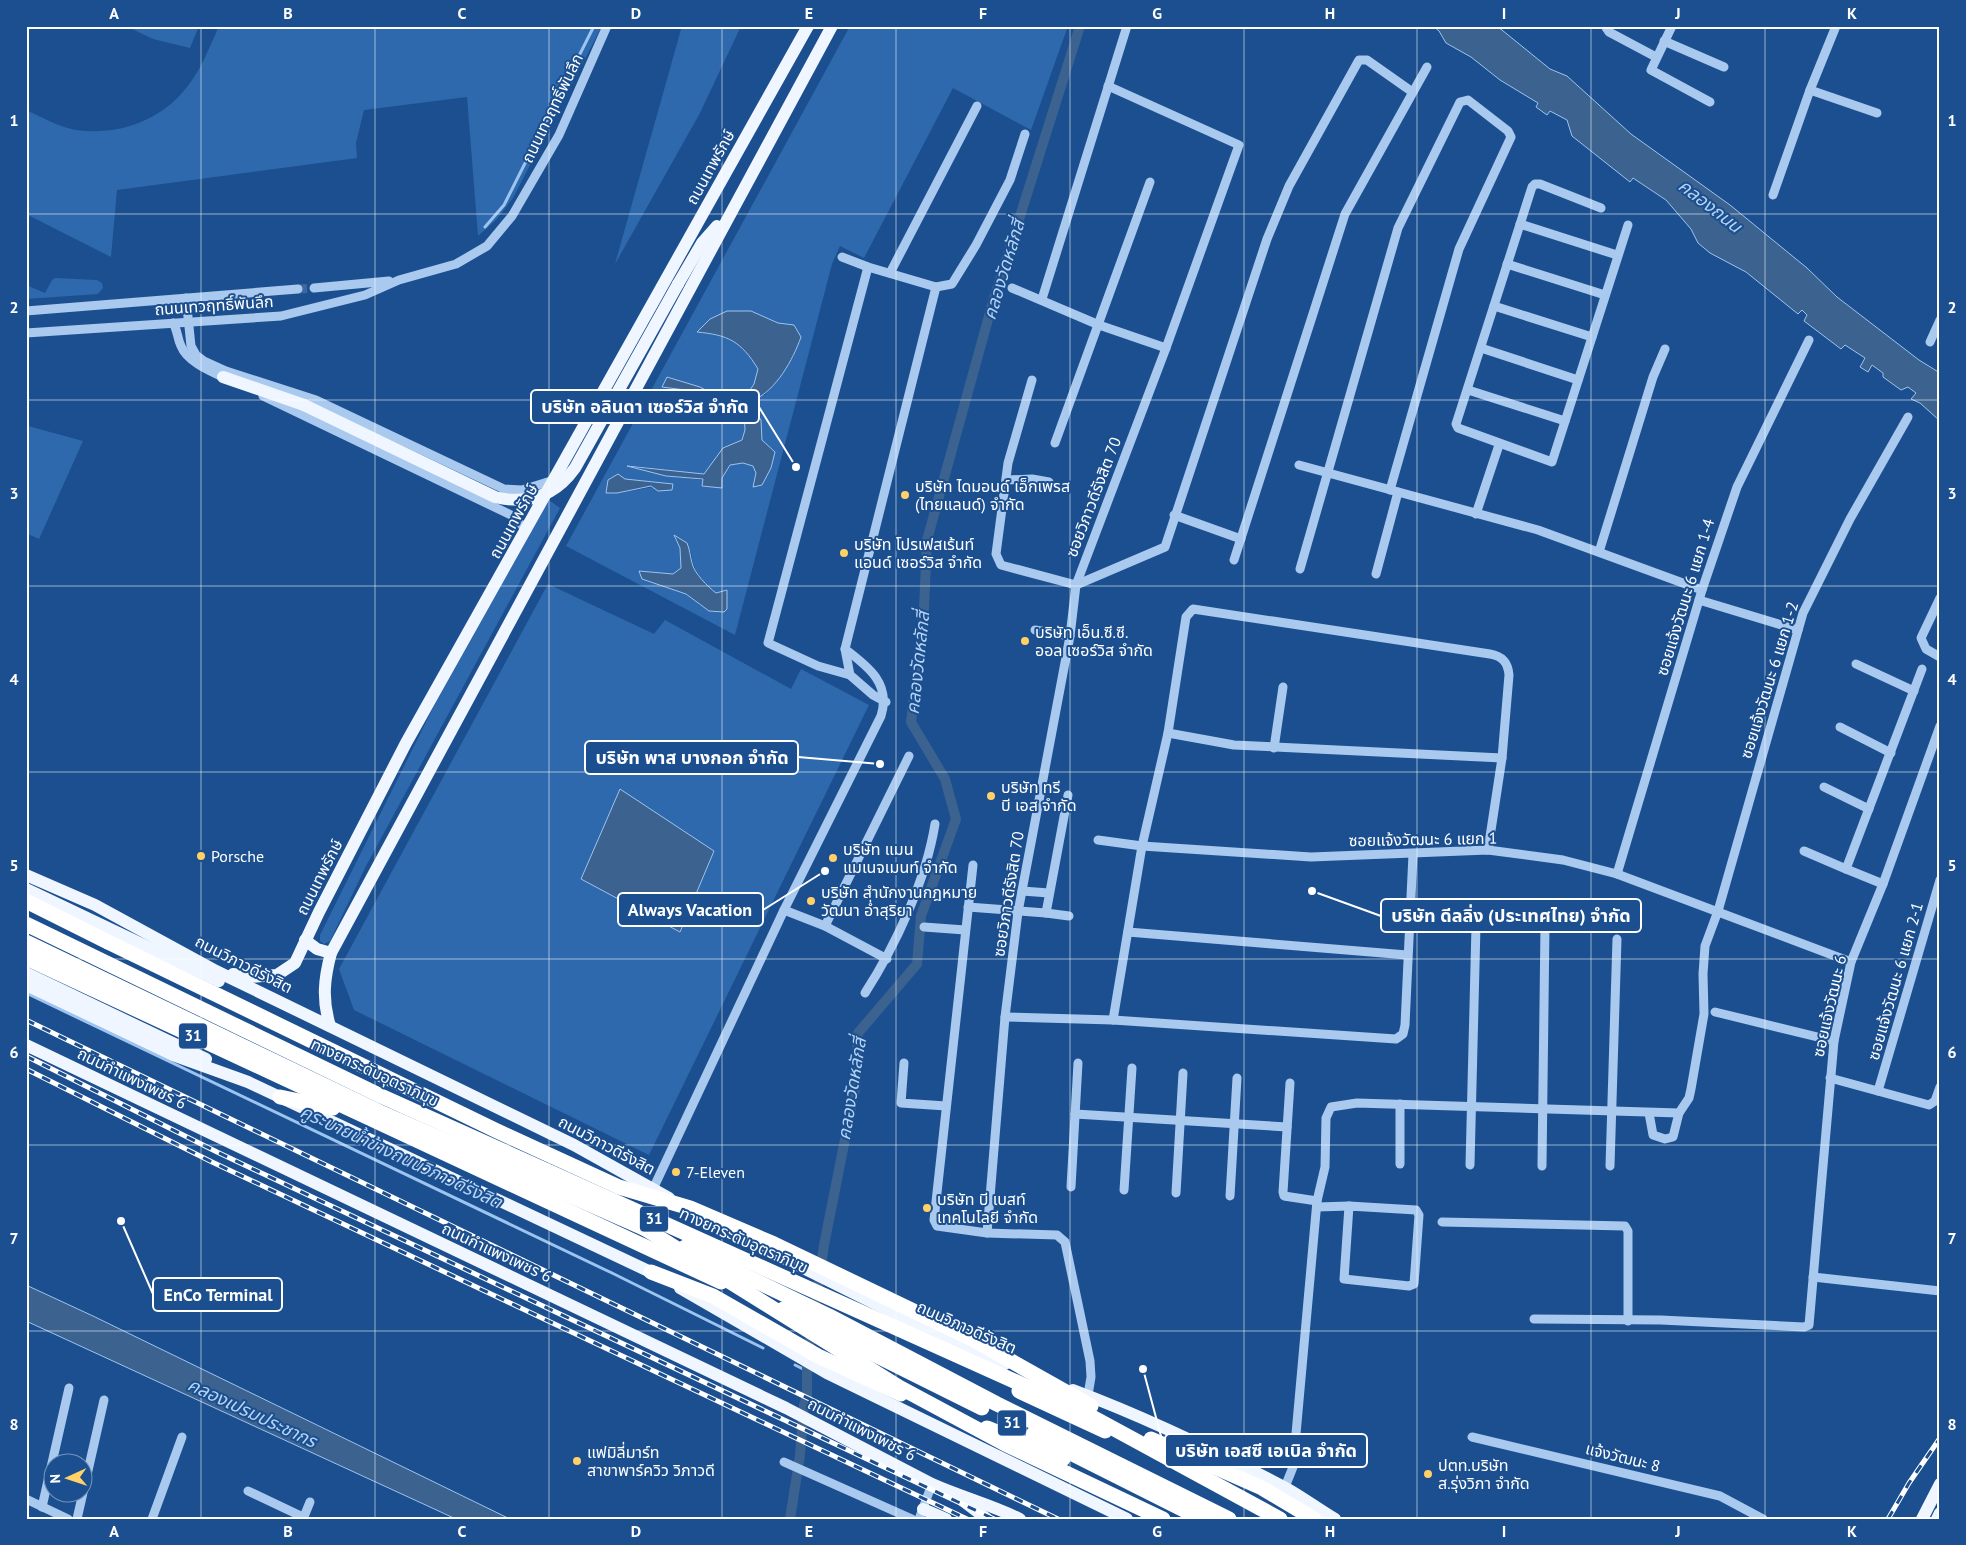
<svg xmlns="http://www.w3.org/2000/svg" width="1966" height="1545" viewBox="0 0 1966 1545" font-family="'PT Sans','Noto Sans Thai',sans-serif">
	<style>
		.green { fill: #2e69ad; fill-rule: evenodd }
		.water { fill: #3c6290; stroke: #9cc4f0 }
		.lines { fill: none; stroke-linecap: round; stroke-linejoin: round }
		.stream { stroke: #9cc4f0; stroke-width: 3 }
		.canal { stroke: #3c6290; stroke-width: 10 }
		.minor-tunnel { stroke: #3d69a0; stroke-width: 9; stroke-dasharray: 9 4.5; stroke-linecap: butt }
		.minor { stroke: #a9c9ee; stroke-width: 9 }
		.major { stroke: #f0f6ff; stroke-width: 12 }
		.highway { stroke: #fff; stroke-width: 15 }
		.rail-casing { stroke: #fff; stroke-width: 5 }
		.rail { stroke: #1b4f8f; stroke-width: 3; stroke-dasharray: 9; stroke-linecap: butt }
		.major-bridge { stroke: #f0f6ff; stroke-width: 12 }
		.highway-bridge { stroke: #fff; stroke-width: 15 }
		.grid { fill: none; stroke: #fff; stroke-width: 1; stroke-opacity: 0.55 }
		.poi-dot { fill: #ffd166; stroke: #1b4f8f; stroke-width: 2 }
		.labels { text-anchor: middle; stroke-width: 4; stroke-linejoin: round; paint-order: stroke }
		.shield { fill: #1b4f8f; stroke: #bbcadd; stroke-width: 1 }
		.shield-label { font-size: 15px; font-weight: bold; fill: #fff }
		.street-label { font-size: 16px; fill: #fff; stroke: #1b4f8f }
		.poi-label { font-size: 16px; fill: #fff; stroke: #1b4f8f; text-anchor: start }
		.water-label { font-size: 18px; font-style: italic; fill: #b5d3f5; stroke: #1b4f8f }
		.leader { fill: none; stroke: #fff; stroke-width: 2 }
		.callout-dot { fill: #fff; stroke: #1b4f8f; stroke-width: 2 }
		.callout { fill: #1b4f8f; stroke: #fff; stroke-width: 2 }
		.callout-label { font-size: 18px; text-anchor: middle; font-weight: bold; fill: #fff }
		.neatline { fill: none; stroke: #fff; stroke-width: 2 }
		.grid-label { font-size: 16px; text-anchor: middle; font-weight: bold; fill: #fff }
	</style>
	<rect width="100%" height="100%" fill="#1b4f8f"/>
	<!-- green -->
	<g class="green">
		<polygon points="126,26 199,26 190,48 153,39"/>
		<path d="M219,26H602L513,198L496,220L478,236L467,97L364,110L356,143L357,158L117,190L111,257L26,214V110C42,117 58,127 76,130C117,136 161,121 187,87C201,70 210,46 219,26Z"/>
		<polygon points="682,26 741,26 700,113 615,264"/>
		<path d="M850,26H1068L1031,130L953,88L864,258L840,246L832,264L735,635L566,546ZM727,311H750L778,323L794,325V356L765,395H747L754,384L758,369C738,337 730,339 697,331ZM668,377L700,387L733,405L755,411L761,420L762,485L753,466L743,463L730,465L722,478L721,487L702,486L703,480L666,476L634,466L705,474L723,448L742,441L745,430L744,413L713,401L703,403L701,392L663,387ZM625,479L673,484L617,493ZM674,537L691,552C692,569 702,583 716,593L727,590L726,599L701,606L686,594L639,571L674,574L681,568L680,548Z"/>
		<polygon points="55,278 97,280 102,283 103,288 98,294 26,299 26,285 45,293 52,280"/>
		<polygon points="28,426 83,441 39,539 26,533 26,430"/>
		<polygon points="549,500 560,508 366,866 330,941 324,944 320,941 320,935 434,706"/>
		<polygon points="548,584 654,634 665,620 791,689 801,669 869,705 649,1155 354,1010 339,969"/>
	</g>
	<!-- water -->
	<g class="water">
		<polygon points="1433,26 1497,26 1550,69 1567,76 1631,134 1730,205 1807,268 1837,297 1919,360 1940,373 1940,421 1920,403 1911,399 1916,393 1908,387 1901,390 1883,377 1883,373 1872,365 1868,372 1860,367 1865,358 1845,345 1841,349 1804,321 1807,315 1802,310 1798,314 1746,272 1710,253 1698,243 1691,229 1666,200 1633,178 1630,182 1572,136 1567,120 1550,111 1547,115 1536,107 1538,103 1500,80 1471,57 1446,43 1439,31"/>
		<path d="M727,311H751L778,323L794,325L801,337C793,360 776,390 754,400L746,396L754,384L758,369C741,341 728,335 697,332L710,319Z"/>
		<polygon points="667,377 700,387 733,405 755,411 761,420 762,440 775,452 771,468 762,485 753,487 756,473 753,466 743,463 730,465 722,478 722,488 702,486 703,479 666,476 627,466 704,474 723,448 742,440 745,430 744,413 713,401 703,403 701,392 662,387"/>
		<polygon points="618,474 625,479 673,484 672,490 658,491 651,486 617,493 606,493 608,480"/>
		<path d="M674,535L687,543C690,550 690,556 692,563C694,573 708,587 716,593L727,590V609L724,612L709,611L686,594L642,579L639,571L673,574L681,568L680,548Z"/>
		<polygon points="620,789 714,851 680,932 581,879"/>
		<polygon points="26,1285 93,1316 510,1519 456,1519 26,1321"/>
	</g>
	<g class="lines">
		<!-- stream -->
		<g class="stream">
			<polyline points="485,227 504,205 594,26"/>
			<polyline points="26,993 612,1273 763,1348"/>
			<polyline points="795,1365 809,1372"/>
		</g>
		<!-- canal -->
		<g class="canal">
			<polyline points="814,1314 824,1245 856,1084 858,1033 917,964 921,916 956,819 945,779 911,722 924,608 927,540 992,305 1080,26"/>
			<polyline points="790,1519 800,1455 804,1405 807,1397 807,1360 812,1329"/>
		</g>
		<!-- minor-tunnel -->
		<polyline class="minor-tunnel" points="298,289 314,288"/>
		<!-- minor -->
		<g class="minor">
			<polyline points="1605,26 1609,32 1656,57"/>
			<polyline points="1672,26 1651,70 1710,102"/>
			<polyline points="1664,41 1724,67"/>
			<polyline points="1810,90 1877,113"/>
			<polyline points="1773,195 1810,90 1836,26"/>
			<polyline points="1601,208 1540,184 1535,184 1532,187 1456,424 1458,428 1552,462 1628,225"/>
			<polyline points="1520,224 1617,255"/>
			<polyline points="842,257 868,267 936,287 952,284 976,245 1010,180 1025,134"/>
			<polyline points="1507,264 1605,295"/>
			<polyline points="890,273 977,106"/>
			<polyline points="314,288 389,281"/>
			<polyline points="1012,288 1099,325 1166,348"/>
			<polyline points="186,298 191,346 196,355 204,361 226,371 316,400 504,489 522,490 554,480"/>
			<polyline points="1042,299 1127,26"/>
			<polyline points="1494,306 1592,337"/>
			<polyline points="26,311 298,289"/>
			<path d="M173,323C178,331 177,338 181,346C187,362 212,372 227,379"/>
			<polyline points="26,333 281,316 365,295 399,280 456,264 487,246 512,216 559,135 607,26"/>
			<polyline points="1930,342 1940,320"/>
			<polyline points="1481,348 1578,380"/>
			<polyline points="1032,380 1008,463 996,554 1001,565 1076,585 1165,547 1267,239 1289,186 1359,60 1367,60 1411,91"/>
			<polyline points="1468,390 1565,421"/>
			<polyline points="263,396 511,515 527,530"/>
			<polyline points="1055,443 1150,182"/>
			<polyline points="1299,465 1538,530 1702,590"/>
			<polyline points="1007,480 1032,479 1049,482"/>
			<polyline points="1476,514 1499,445"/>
			<polyline points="1174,515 1241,539"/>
			<polyline points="1599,552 1653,377 1665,349"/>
			<polyline points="1234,560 1345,214 1427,67"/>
			<polyline points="1300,569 1398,228 1460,102 1468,100 1508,131 1511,137 1459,249 1390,490"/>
			<polyline points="1376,574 1398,492"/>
			<polyline points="1940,598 1921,638 1926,649 1940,657"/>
			<polyline points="1699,600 1798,630"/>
			<polyline points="1035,630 1070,636"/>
			<polyline points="1856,664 1914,691"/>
			<polyline points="850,675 818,666 768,643 868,267"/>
			<polyline points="886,702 873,695 850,675 845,649 936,287"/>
			<polyline points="1840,727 1891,753"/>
			<polyline points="1168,733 1234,745 1502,758"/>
			<polyline points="1274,748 1283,687"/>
			<polyline points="1824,787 1869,809"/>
			<polyline points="1098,840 1142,846 1311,857 1488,850 1563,860 1617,874 1851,962"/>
			<polyline points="1804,851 1846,869"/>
			<polyline points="973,865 934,1220 937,1226 987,1233"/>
			<polyline points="1617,874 1702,590 1737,487 1809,340"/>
			<polyline points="1883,884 1846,869 1922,669"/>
			<polyline points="1022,891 1049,893"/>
			<polyline points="968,907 1046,913 1068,795"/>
			<polyline points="784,910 825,926 887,959"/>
			<polyline points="1046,913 1069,916"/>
			<polyline points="825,926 909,756"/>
			<polyline points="924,927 965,930"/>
			<polyline points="1128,932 1407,955"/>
			<path d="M865,993C896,945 926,880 935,824"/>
			<polyline points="1715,1012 1834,1041"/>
			<polyline points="1005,1017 1113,1020 1396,1039 1403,1034 1405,1025 1413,854"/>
			<path d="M1113,1020L1142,846L1168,733L1186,617L1193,609L1490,654C1502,656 1508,662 1509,675L1502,758L1488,850"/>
			<polyline points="904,1063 901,1103 946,1106"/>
			<polyline points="1830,1078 1929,1105 1935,1101 1940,1087"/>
			<polyline points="1290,1083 1283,1192 1284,1196 1317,1201"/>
			<polyline points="1878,1091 1940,880"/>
			<polyline points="1649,1113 1653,1135 1665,1139 1673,1137 1679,1113"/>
			<polyline points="1075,1114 1287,1127"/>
			<polyline points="1400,1164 1400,1104"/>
			<polyline points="1470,1165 1476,926"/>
			<polyline points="1542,1166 1545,925"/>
			<polyline points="1610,1166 1617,939"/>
			<polyline points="1071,1187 1078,1063"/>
			<path d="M653,1189L784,910L881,716C891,684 869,667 845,649"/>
			<polyline points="1124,1190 1132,1068"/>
			<polyline points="1176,1193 1183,1073"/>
			<polyline points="1230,1196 1237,1078"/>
			<polygon points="1349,1206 1416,1210 1419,1215 1414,1284 1409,1286 1344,1279"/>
			<polyline points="1317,1207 1349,1206"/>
			<polyline points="1442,1222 1625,1226 1628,1231 1628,1321"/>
			<polyline points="1813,1277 1940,1291"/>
			<polyline points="1534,1319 1661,1320 1804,1327 1809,1325 1834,1041 1851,962 1883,884 1940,726"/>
			<polyline points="1088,1395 1091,1377 1090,1361 1065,1242 1057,1235 987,1233 1005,1017 1018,912 1070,636 1076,585 1166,348 1239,145 1108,86"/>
			<polyline points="1472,1437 1720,1496 1763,1519"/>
			<polyline points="784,1462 912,1519"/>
			<polyline points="1285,1487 1293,1467 1317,1201 1325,1167 1326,1118 1331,1107 1357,1103 1679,1113 1689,1098 1691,1089 1704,1014 1703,974 1705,946 1718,911 1803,613 1850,519 1908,417"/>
			<polyline points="248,1491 303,1517"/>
			<polyline points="26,1499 68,1519"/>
			<polyline points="42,1507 69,1388"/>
			<polyline points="77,1519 104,1400"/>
			<polyline points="152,1519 182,1437"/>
			<polyline points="303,1519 310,1502"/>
			<polyline points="919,1519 932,1484"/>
		</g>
		<!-- major -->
		<g class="major">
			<polyline points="678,284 702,243 717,226"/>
			<polyline points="223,377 304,405"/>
			<polyline points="26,875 95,905 216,971 574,1145 669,1198"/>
			<polyline points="26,889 219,981"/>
			<polyline points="305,940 317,949 331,953"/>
			<polyline points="26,973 206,1059"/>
			<polyline points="233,974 249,977 277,975 295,963 319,912 406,743 808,26"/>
			<polyline points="26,985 173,1055 248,1082 659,1276"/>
			<path d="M330,1026C322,1000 324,979 331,953L832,26"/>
			<path d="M26,1045L786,1408L932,1484C961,1497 992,1505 1020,1519"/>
			<polyline points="739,1236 956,1344 1005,1364"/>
			<polyline points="680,1288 827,1373 1127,1519"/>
			<path d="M1073,1390C1145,1417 1216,1451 1284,1487C1301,1496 1318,1509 1335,1519"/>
			<polyline points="962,1500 987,1519"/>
			<polyline points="923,1509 946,1519"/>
			<polyline points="1922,1519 1940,1484"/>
			<polyline points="1937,1519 1940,1513"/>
		</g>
		<!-- highway -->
		<g class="highway">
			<polyline points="26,901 108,942"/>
			<polyline points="26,942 380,1112 650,1231"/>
			<polyline points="26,958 721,1282"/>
			<polyline points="280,1097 333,1108"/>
			<polyline points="685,1247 829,1316 997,1404 1229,1519"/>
			<polyline points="651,1272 713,1296 818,1356 901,1394"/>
			<polyline points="783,1309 982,1408"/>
			<polyline points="1019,1391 1105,1431"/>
			<polyline points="987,1428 1063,1459"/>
			<polyline points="1033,1434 1202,1519"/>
			<polyline points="1202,1463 1233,1461"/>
		</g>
		<!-- rail casing -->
		<g class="rail-casing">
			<g id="rail">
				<polyline points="26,1020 1058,1519"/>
				<polyline points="26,1056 217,1152 994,1519"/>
				<polyline points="26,1069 212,1162 967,1519"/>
				<polyline points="1888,1519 1909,1483 1940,1438"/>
			</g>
		</g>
		<!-- rail -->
		<use href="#rail" class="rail"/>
		<!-- major-bridge -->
		<path class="major-bridge" d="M304,405L495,497C528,505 555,496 575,468L678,284"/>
		<!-- highway-bridge -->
		<g class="highway-bridge">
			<polyline points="26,924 381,1096 1083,1412 1280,1519"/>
			<polyline points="108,942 495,1130 619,1187 690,1208 774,1244 972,1339 1091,1406"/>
			<polyline points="639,1225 899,1387 1005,1444 1163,1519"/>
			<polyline points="1151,1439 1262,1488 1314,1519"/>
		</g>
	</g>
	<!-- grid -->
	<path class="grid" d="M201,26V1519M375,26V1519M549,26V1519M722,26V1519M896,26V1519M1070,26V1519M1244,26V1519M1417,26V1519M1591,26V1519M1765,26V1519M26,214H1940M26,400H1940M26,586H1940M26,772H1940M26,959H1940M26,1145H1940M26,1331H1940"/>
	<!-- markers -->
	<g class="poi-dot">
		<circle cx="905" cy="495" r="5"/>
		<circle cx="844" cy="553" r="5"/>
		<circle cx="1025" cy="641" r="5"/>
		<circle cx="991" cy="796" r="5"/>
		<circle cx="201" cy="856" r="5"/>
		<circle cx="833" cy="858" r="5"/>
		<circle cx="811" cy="901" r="5"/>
		<circle cx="676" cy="1172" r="5"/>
		<circle cx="927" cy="1208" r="5"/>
		<circle cx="577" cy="1461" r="5"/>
		<circle cx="1428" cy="1474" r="5"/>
	</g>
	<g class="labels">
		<!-- shield labels -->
		<g class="shield">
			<rect x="179" y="1023.5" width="28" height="25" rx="4"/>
			<rect x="640" y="1206.5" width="28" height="25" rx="4"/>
			<rect x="998" y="1410.5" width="28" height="25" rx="4"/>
		</g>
		<g class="shield-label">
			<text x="193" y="1041">31</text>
			<text x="654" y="1224">31</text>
			<text x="1012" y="1428">31</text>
		</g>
		<!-- street labels -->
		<g class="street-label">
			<text transform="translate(552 108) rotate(-64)" y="6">ถนนเทวฤทธิ์พันลึก</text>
			<text transform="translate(710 167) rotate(-61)" y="6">ถนนเทพรักษ์</text>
			<text transform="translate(214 305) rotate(-4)" y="6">ถนนเทวฤทธิ์พันลึก</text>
			<text transform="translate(1093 497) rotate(-69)" y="6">ซอยวิภาวดีรังสิต 70</text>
			<text transform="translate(513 521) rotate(-61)" y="6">ถนนเทพรักษ์</text>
			<text transform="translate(1685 597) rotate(-73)" y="6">ซอยแจ้งวัฒนะ 6 แยก 1-4</text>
			<text transform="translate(1769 680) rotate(-73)" y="6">ซอยแจ้งวัฒนะ 6 แยก 1-2</text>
			<text transform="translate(1423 839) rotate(-1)" y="6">ซอยแจ้งวัฒนะ 6 แยก 1</text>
			<text transform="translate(319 877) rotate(-63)" y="6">ถนนเทพรักษ์</text>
			<text transform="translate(1008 894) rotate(-81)" y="6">ซอยวิภาวดีรังสิต 70</text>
			<text transform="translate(244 964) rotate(27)" y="6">ถนนวิภาวดีรังสิต</text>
			<text transform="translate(1895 981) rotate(-74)" y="6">ซอยแจ้งวัฒนะ 6 แยก 2-1</text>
			<text transform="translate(1829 1006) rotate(-77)" y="6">ซอยแจ้งวัฒนะ 6</text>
			<text transform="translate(375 1072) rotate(25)" y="6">ทางยกระดับอุตราภิมุข</text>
			<text transform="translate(132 1078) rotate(26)" y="6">ถนนกำแพงเพชร 6</text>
			<text transform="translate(607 1145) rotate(28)" y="6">ถนนวิภาวดีรังสิต</text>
			<text transform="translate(744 1240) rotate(24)" y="6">ทางยกระดับอุตราภิมุข</text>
			<text transform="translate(497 1252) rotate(25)" y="6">ถนนกำแพงเพชร 6</text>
			<text transform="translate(967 1327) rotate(24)" y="6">ถนนวิภาวดีรังสิต</text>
			<text transform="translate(862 1429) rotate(27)" y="6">ถนนกำแพงเพชร 6</text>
			<text transform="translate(1623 1457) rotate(14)" y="6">แจ้งวัฒนะ 8</text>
		</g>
		<!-- poi labels -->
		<g class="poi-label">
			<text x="915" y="492">บริษัท ไดมอนด์ เอ็กเพรส<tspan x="915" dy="18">(ไทยแลนด์) จำกัด</tspan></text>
			<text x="854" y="550">บริษัท โปรเฟสเร้นท์<tspan x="854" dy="18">แอนด์ เซอร์วิส จำกัด</tspan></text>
			<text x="1035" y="638">บริษัท เอ็น.ซี.ซี.<tspan x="1035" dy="18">ออล เซอร์วิส จำกัด</tspan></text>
			<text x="1001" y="793">บริษัท ทรี<tspan x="1001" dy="18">บี เอส จำกัด</tspan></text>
			<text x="843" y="855">บริษัท แมน<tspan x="843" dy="18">แมเนจเมนท์ จำกัด</tspan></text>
			<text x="211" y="862">Porsche</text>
			<text x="821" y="898">บริษัท สำนักงานกฎหมาย<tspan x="821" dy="18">วัฒนา อ่ำสุริยา</tspan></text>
			<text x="686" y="1178">7-Eleven</text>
			<text x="937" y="1205">บริษัท บี เบสท์<tspan x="937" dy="18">เทคโนโลยี จำกัด</tspan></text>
			<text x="587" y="1458">แฟมิลี่มาร์ท<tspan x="587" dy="18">สาขาพาร์ควิว วิภาวดี</tspan></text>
			<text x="1438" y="1471">ปตท.บริษัท<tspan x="1438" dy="18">ส.รุ่งวิภา จำกัด</tspan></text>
		</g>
		<!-- water labels -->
		<g class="water-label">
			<text transform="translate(1710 206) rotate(38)" y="6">คลองถนน</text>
			<text transform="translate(1004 270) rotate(-73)" y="6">คลองวัดหลักสี่</text>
			<text transform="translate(918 663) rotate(-84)" y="6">คลองวัดหลักสี่</text>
			<text transform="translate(852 1089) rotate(-81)" y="6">คลองวัดหลักสี่</text>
			<text transform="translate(401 1157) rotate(25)" y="6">คูระบายน้ำข้างถนนวิภาวดีรังสิต</text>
			<text transform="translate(252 1413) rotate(25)" y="6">คลองเปรมประชากร</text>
		</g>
	</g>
	<!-- callouts -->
	<path class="leader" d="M796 467L759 407M880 764L798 757M825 871L763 910M1312 891L1381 916M121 1221L153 1294M1143 1369L1165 1451"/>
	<g class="callout-dot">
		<circle cx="796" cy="467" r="5"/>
		<circle cx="880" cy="764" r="5"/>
		<circle cx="825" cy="871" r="5"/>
		<circle cx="1312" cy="891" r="5"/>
		<circle cx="121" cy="1221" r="5"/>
		<circle cx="1143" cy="1369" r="5"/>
	</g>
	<g class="callout">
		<rect x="531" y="390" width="228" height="33" rx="5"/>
		<rect x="585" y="741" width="213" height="33" rx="5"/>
		<rect x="618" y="893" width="145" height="33" rx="5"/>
		<rect x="1381" y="899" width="260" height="33" rx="5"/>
		<rect x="153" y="1278" width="129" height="33" rx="5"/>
		<rect x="1165" y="1434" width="202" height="33" rx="5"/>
	</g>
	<g class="callout-label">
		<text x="645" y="413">บริษัท อลินดา เซอร์วิส จำกัด</text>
		<text x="692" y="764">บริษัท พาส บางกอก จำกัด</text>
		<text x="690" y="916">Always Vacation</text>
		<text x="1511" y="922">บริษัท ดีลลิ่ง (ประเทศไทย) จำกัด</text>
		<text x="218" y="1301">EnCo Terminal</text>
		<text x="1266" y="1457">บริษัท เอสซี เอเบิล จำกัด</text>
	</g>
	<!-- border -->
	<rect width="1966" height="1545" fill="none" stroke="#1b4f8f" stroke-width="55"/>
	<!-- north arrow -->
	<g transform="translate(68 1478) rotate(267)"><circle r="24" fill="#1b4f8f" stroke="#7695bc"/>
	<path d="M0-4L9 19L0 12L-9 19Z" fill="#ffd166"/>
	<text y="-8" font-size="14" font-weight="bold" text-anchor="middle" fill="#ffffff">N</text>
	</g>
	<rect x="28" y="28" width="1910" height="1490" class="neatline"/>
	<g class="grid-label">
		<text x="114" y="19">A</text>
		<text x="288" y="19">B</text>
		<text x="462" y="19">C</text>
		<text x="636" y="19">D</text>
		<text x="809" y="19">E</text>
		<text x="983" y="19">F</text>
		<text x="1157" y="19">G</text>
		<text x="1330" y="19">H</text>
		<text x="1504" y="19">I</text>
		<text x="1678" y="19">J</text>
		<text x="1852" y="19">K</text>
		<text x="14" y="126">1</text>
		<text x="1952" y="126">1</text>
		<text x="14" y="313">2</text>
		<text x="1952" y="313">2</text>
		<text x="14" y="499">3</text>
		<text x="1952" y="499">3</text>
		<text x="14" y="685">4</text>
		<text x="1952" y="685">4</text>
		<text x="14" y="871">5</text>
		<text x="1952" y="871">5</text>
		<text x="14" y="1058">6</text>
		<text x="1952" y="1058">6</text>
		<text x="14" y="1244">7</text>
		<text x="1952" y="1244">7</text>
		<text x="14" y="1430">8</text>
		<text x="1952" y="1430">8</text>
		<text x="114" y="1537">A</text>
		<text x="288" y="1537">B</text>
		<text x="462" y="1537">C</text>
		<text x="636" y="1537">D</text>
		<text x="809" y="1537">E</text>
		<text x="983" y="1537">F</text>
		<text x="1157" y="1537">G</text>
		<text x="1330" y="1537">H</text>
		<text x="1504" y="1537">I</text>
		<text x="1678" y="1537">J</text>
		<text x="1852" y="1537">K</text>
	</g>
</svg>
